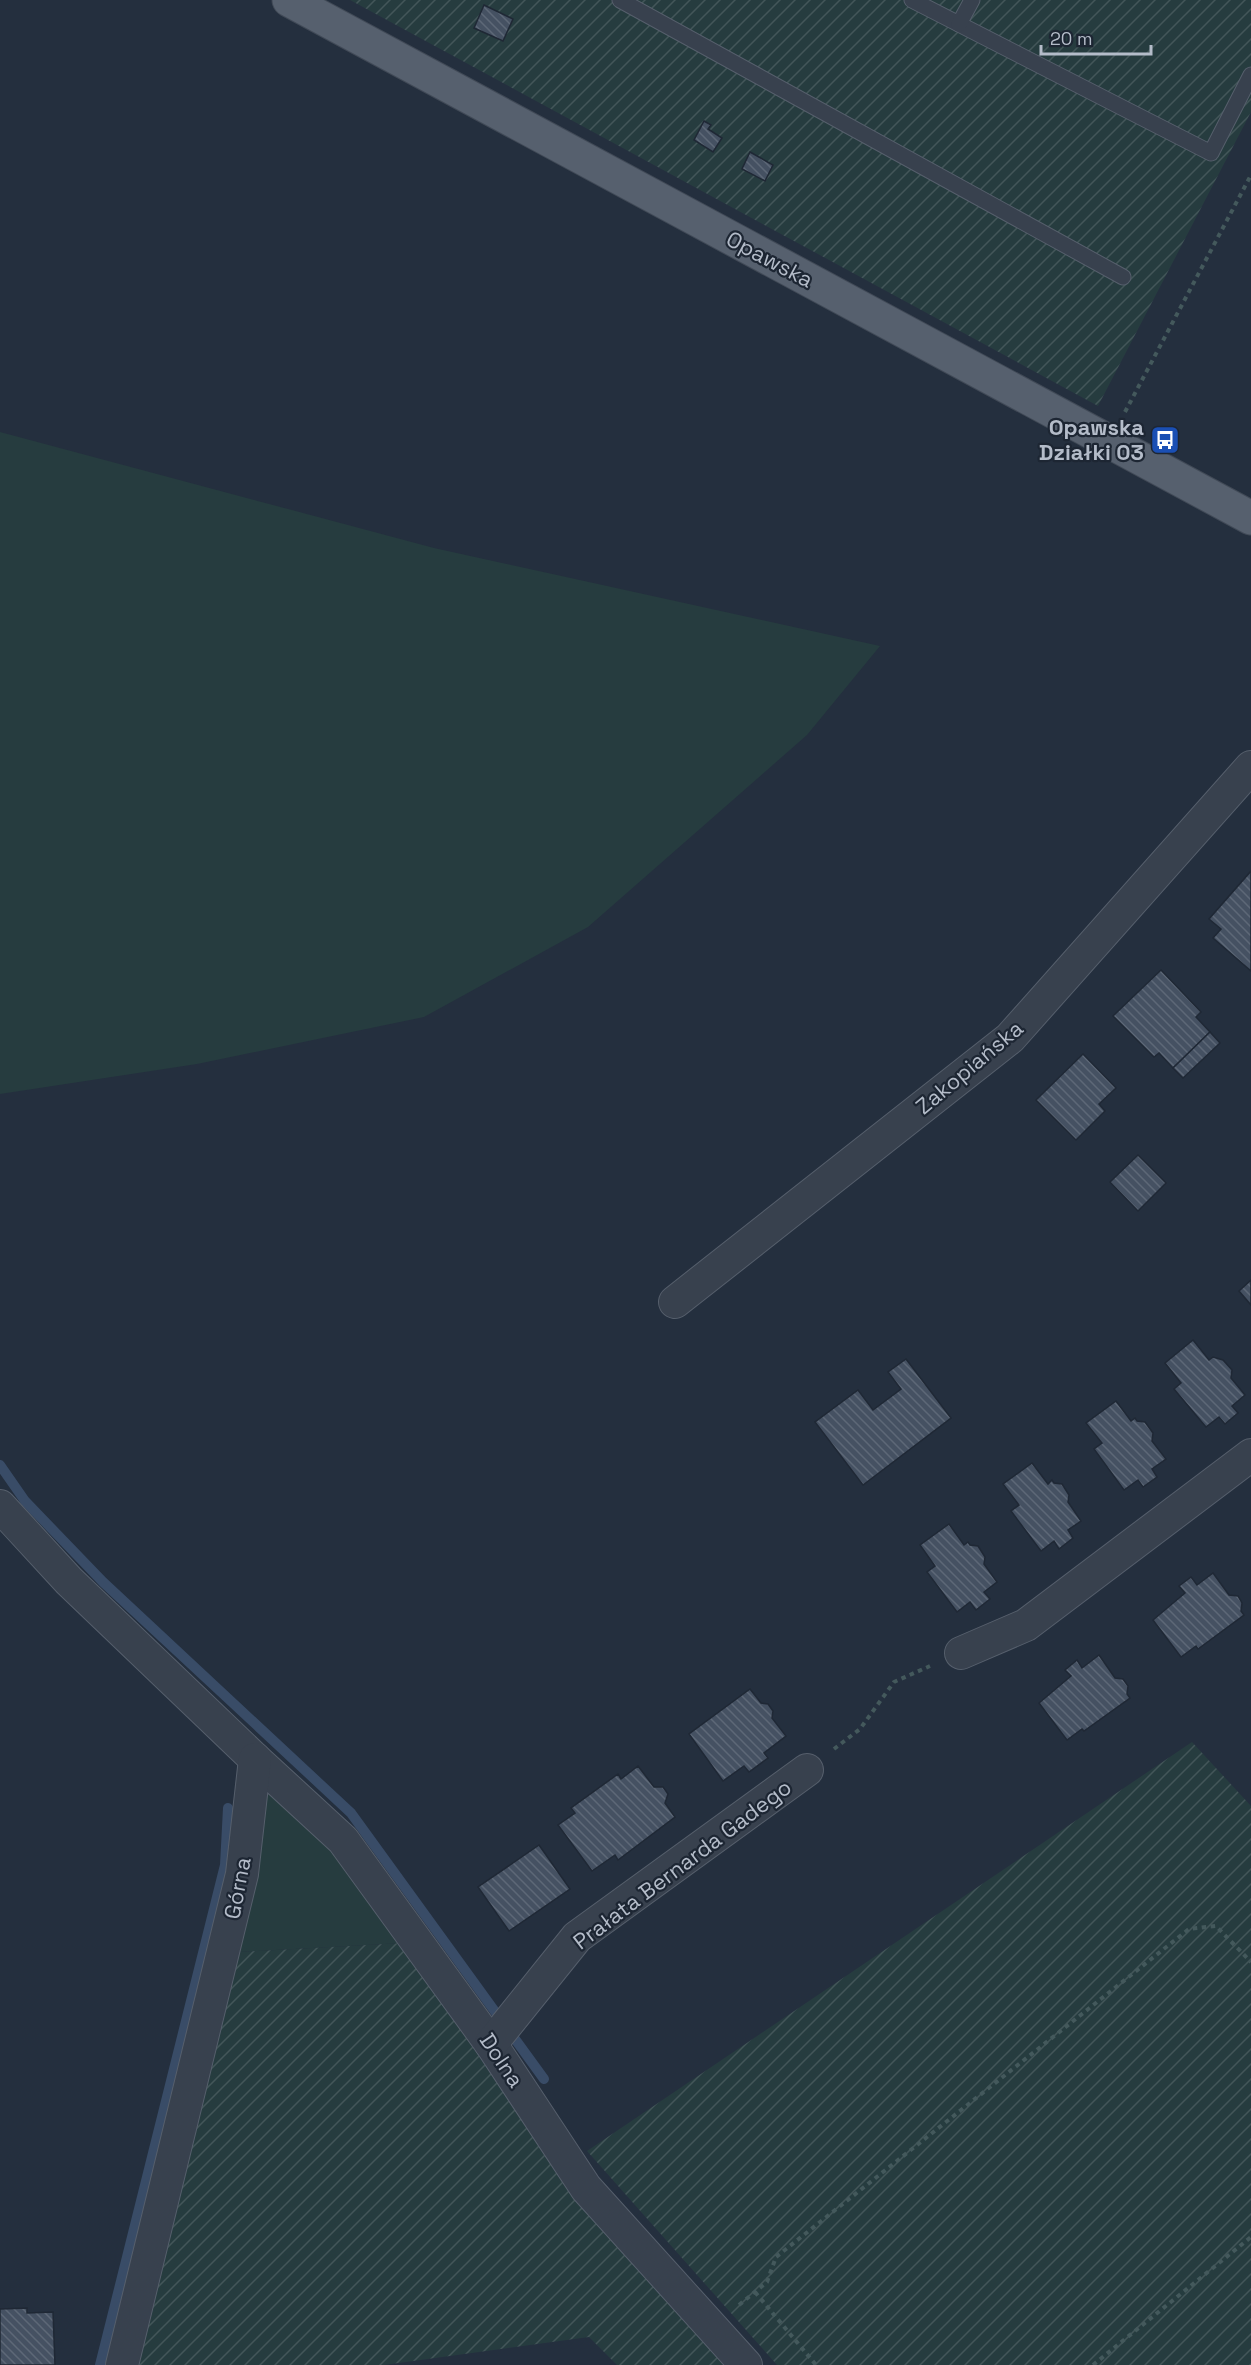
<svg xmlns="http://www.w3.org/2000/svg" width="1251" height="2365" viewBox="0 0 1251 2365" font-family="'Space Grotesk',sans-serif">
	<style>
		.green { fill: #263c3f }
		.garden { fill: url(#garden-furrows) }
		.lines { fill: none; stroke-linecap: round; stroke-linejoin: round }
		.stream { stroke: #394c67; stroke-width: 10 }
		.building { fill: url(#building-back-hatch); stroke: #1f2835; stroke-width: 1.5 }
		.lane-casing { stroke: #565f6c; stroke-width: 17 }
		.street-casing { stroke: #565f6c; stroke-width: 34 }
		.primary-casing { stroke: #414a57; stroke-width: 35 }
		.path { stroke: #44595c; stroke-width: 4; stroke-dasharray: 4.5 4.5; stroke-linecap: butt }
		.lane { stroke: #38414e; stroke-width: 15 }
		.street { stroke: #38414e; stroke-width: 32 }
		.primary { stroke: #56606e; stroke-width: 33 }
		.labels { text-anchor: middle; stroke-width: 4.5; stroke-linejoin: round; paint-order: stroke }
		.street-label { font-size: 22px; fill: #b4bcc9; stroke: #1d2633 }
		.poi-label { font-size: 22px; font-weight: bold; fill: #b4bcc9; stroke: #1d2633; text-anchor: end }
	</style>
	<defs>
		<pattern id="garden-furrows" width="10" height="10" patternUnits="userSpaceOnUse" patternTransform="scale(1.5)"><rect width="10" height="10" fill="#263c3f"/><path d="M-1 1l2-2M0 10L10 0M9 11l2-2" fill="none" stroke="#435659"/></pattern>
		<pattern id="building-back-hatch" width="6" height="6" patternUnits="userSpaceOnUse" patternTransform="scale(1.5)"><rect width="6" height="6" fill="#455162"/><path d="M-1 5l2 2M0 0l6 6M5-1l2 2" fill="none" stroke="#5d6877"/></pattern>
	</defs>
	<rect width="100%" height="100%" fill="#242f3e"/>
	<!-- green -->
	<g class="green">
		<polygon points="0,432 434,548 880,646 807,735 588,927 424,1017 197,1064 0,1094"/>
		<polygon points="261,1773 335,1845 403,1943 239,1952"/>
	</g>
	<!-- garden -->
	<g class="garden">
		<polygon points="350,0 1251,0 1251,112 1098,406"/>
		<polygon points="1192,1742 1251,1806 1251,2365 777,2365 587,2151"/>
		<polygon points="403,1943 574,2198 726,2365 617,2365 589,2337 384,2365 136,2365 239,1952"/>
	</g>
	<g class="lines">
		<!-- stream -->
		<g class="stream">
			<polyline points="0,1465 25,1501 103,1582 351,1813 544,2079"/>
			<polyline points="100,2365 225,1865 228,1808"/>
		</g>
	</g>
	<!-- building -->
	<g class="building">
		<polygon points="484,5 513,19 503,41 474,28"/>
		<polygon points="704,121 711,125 708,129 722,138 713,152 694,140"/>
		<polygon points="750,152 773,165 765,181 742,169"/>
		<polygon points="1251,871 1251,971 1213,938 1221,929 1209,919"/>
		<polygon points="1161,970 1201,1012 1196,1017 1210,1032 1173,1068 1159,1053 1154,1057 1113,1016"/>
		<polygon points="1210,1032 1220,1043 1183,1078 1173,1068"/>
		<polygon points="1083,1054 1116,1088 1099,1104 1105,1111 1076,1140 1036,1100"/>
		<polygon points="1138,1155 1166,1183 1138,1211 1110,1182"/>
		<polygon points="1251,1280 1251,1305 1239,1291"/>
		<polygon points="1193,1340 1209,1360 1213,1357 1223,1360 1232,1370 1231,1378 1245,1395 1232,1406 1238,1413 1225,1424 1219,1417 1206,1427 1174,1389 1181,1383 1165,1363"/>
		<polygon points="906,1359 951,1418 863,1485 815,1422 858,1390 873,1410 901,1389 888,1372"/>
		<polygon points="1116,1401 1131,1421 1135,1418 1137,1421 1145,1422 1153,1433 1152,1441 1166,1459 1152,1469 1157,1477 1143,1487 1138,1480 1124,1490 1094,1449 1102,1443 1086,1423"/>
		<polygon points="1032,1463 1048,1484 1052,1480 1054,1483 1062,1484 1069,1495 1068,1502 1081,1521 1068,1530 1073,1538 1059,1549 1054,1541 1041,1551 1011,1511 1019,1505 1003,1484"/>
		<polygon points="949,1524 964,1545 968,1542 970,1545 978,1546 985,1557 984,1564 997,1582 984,1592 990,1599 976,1610 970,1602 957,1612 927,1572 935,1566 920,1545"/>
		<polygon points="1213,1573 1229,1595 1238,1596 1242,1603 1241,1611 1244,1615 1198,1649 1196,1646 1181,1657 1153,1620 1185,1593 1179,1586 1191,1577 1197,1585"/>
		<polygon points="1099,1655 1115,1678 1123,1679 1128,1686 1127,1694 1130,1698 1084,1731 1082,1729 1067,1740 1039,1703 1071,1676 1065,1670 1077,1660 1082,1668"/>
		<polygon points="750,1689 761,1703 768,1704 773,1711 772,1718 786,1736 764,1753 768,1758 749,1772 744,1766 723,1781 689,1734"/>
		<polygon points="638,1766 654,1787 663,1787 668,1794 665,1803 675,1817 618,1860 615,1855 592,1871 558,1825 575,1813 571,1808 618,1774 621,1779"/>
		<polygon points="539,1845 570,1889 509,1931 478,1887"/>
		<polygon points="27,2308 27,2313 53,2312 55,2365 0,2365 0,2309"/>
	</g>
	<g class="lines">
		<!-- lane casing -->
		<g class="lane-casing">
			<g id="lane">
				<polyline points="620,0 1123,277"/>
				<polyline points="912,0 1211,153 1251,75"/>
				<polyline points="959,24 972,0"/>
			</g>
		</g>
		<!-- street casing -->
		<g class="street-casing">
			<g id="street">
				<polyline points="675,1302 1010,1038 1251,767"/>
				<polyline points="0,1506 69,1581 255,1759 343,1840 491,2044 586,2188 746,2365"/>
				<polyline points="961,1653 1026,1625 1251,1455"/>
				<polyline points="491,2044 577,1937 807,1770"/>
				<polyline points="122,2365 242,1874 255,1759"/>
			</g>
		</g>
		<!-- primary casing -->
		<g class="primary-casing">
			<polyline id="primary" points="289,0 1251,518"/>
		</g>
		<!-- path -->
		<g class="path">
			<polyline points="1125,412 1251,175"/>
			<polyline points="834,1749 860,1729 894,1682 930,1666"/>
			<polyline points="755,2292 816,2365"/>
			<polyline points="739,2305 767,2282 776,2257 1189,1929 1216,1926 1251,1962"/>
			<polyline points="1093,2365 1251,2237"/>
		</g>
		<!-- lane -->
		<use href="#lane" class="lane"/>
		<!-- street -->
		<use href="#street" class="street"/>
		<!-- primary -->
		<use href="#primary" class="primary"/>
	</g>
	<!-- icons -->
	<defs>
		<g id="bus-square" transform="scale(1.5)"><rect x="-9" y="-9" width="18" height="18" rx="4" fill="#1a4fb4" stroke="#1d2633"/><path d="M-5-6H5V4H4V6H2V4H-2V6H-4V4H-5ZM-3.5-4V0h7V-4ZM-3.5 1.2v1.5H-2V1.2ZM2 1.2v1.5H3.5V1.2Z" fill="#fff"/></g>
	</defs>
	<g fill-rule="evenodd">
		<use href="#bus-square" x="1165" y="440"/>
	</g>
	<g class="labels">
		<!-- street labels -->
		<g class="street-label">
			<text transform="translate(770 259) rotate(28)" y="8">Opawska</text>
			<text transform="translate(969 1067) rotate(-40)" y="8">Zakopiańska</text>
			<text transform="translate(682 1864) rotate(-37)" y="8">Prałata Bernarda Gadego</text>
			<text transform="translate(237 1888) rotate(-79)" y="8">Górna</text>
			<text transform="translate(502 2060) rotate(56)" y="8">Dolna</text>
		</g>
		<!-- poi labels -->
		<g class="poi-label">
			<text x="1144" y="435">Opawska<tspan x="1144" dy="25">Działki 03</tspan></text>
		</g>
	</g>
	<!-- scale -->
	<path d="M1041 45v9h110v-9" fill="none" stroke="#b4bcc9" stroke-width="3"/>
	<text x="1050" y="45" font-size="18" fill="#b4bcc9" stroke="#1d2633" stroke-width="4.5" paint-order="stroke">20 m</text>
</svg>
